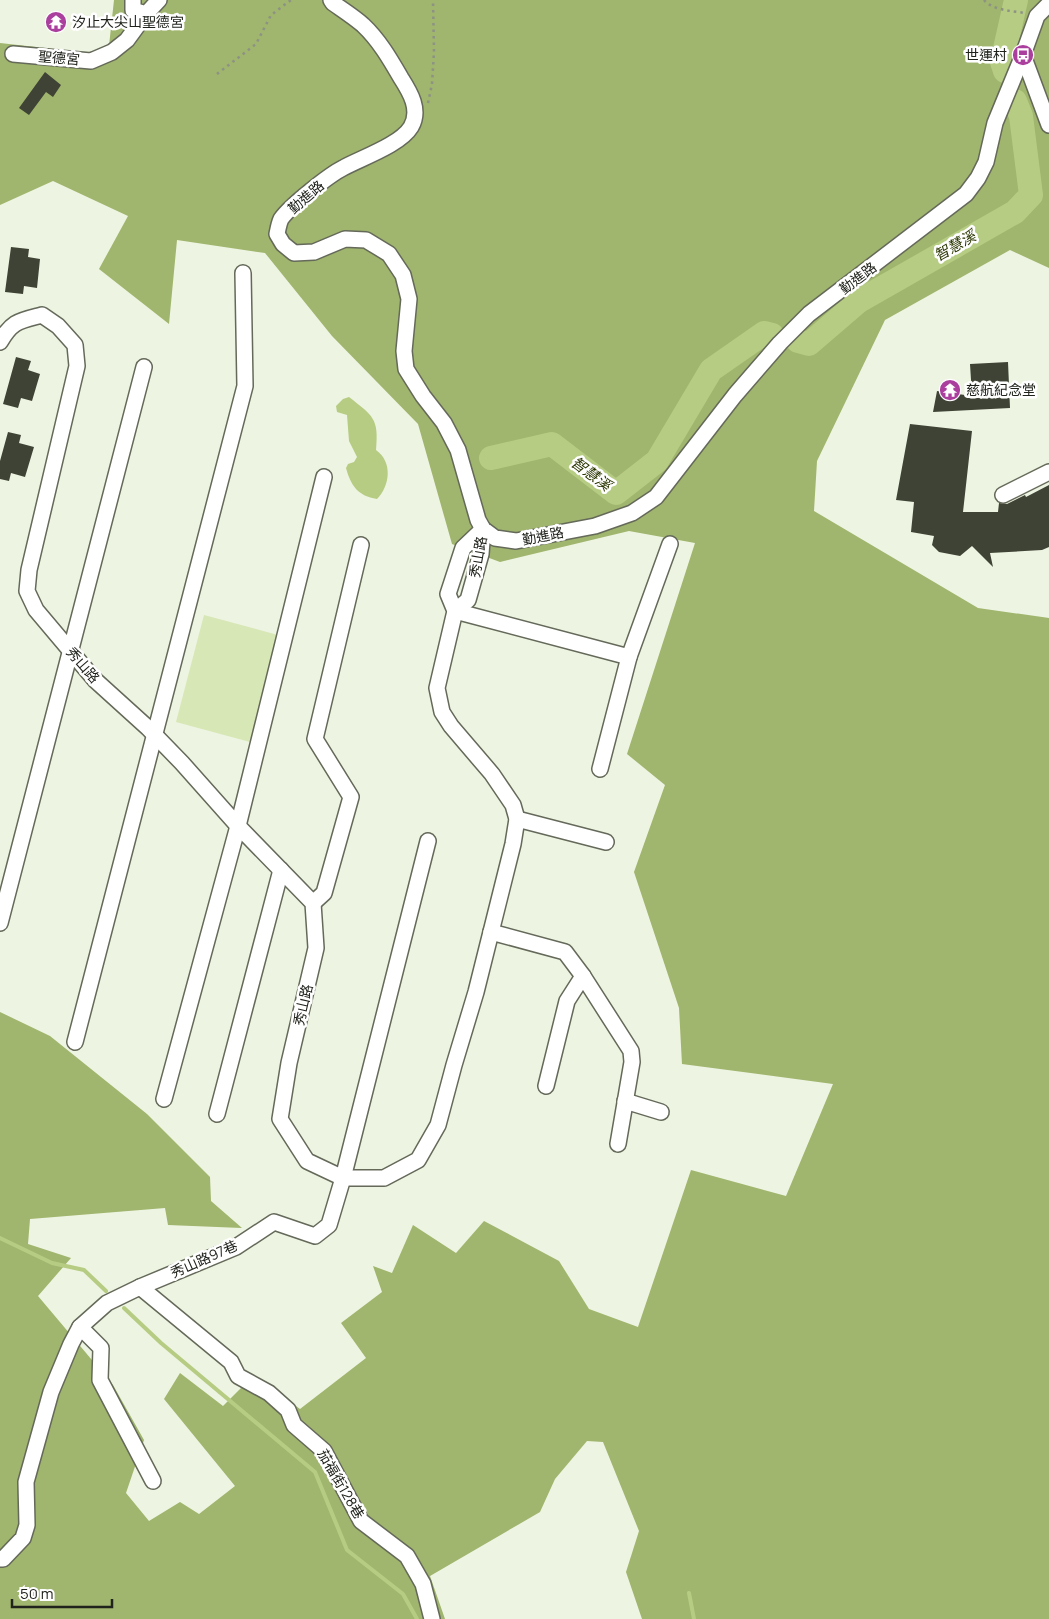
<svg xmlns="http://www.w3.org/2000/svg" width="1049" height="1619" viewBox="0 0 1049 1619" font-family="Manrope,'Noto Sans TC',sans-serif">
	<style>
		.green { fill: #d7e7b6 }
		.forest { fill: #a0b56d }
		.water { fill: #b6cc83 }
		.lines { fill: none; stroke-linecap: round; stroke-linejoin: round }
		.stream { stroke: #b6cc83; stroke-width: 4 }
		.river { stroke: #b6cc83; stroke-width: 24 }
		.building { fill: #3f4335 }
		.minor-casing { stroke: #646959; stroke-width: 18 }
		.path { stroke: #8d9285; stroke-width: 2.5; stroke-dasharray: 2.5 4; stroke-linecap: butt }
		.minor { stroke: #fff; stroke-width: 15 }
		.labels { text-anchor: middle; stroke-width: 5; stroke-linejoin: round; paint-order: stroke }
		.poi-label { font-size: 14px; fill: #20231c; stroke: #fff; text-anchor: start }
		.street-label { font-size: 14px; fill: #20231c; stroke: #fff }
		.water-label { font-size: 15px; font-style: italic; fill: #2a3600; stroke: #fff }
	</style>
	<rect width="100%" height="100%" fill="#edf4e1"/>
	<!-- green -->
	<polygon class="green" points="204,615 278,635 250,742 176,722"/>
	<!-- forest -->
	<polygon class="forest" points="114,0 1049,0 1049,268 1010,250 885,320 817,461 814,511 978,608 1049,618 1049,1619 642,1619 626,1572 639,1531 603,1442 587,1441 555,1479 540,1512 430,1576 445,1619 0,1619 0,1012 50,1036 147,1114 210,1177 211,1201 242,1228 168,1225 165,1208 30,1219 28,1244 71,1258 38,1296 113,1385 144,1440 126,1493 149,1521 180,1502 199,1514 235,1486 164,1399 180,1373 223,1406 254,1375 300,1409 366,1358 341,1323 382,1292 373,1266 392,1273 413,1225 456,1253 484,1221 559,1261 589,1309 638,1327 691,1170 786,1196 833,1084 682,1064 679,1008 634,872 665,785 627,754 695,543 629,531 500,562 452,544 418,424 332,336 265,253 177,240 169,324 99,269 128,216 53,181 0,205 0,43 108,55"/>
	<!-- water -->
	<path class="water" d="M349,397C373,416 379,418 376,450C393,462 390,486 377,499C358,496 351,486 346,468L348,464L354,462L357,457L349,441L347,415L337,412L336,406L343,399Z"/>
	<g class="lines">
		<!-- stream -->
		<g class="stream">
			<polyline points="0,1238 52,1263 84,1270 106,1291"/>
			<polyline points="124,1308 161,1343 315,1472 347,1550 403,1594 417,1619"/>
			<polyline points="689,1593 694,1619"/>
		</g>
		<!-- river -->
		<g class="river">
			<polyline points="1005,71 1002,62 1016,0"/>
			<polyline points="798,341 809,344 859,301 1015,212 1031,195 1021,116 1015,101"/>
			<polyline points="491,458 552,444 616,493 657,461 711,370 764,333 772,335"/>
		</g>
	</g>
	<!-- building -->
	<g class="building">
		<polygon points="45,72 61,85 53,97 46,92 29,115 19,108"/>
		<polygon points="11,247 29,249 28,257 40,259 37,288 24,286 23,294 5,292"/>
		<polygon points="16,357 31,361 28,370 40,374 32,401 21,398 18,408 3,404"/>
		<polygon points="1008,362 1010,408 933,412 937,391 972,396 970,364"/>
		<polygon points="910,424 972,431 963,512 998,512 999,503 1007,504 1025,495 1026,497 1049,485 1049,547 1042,550 990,553 993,567 972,546 960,556 939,552 932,545 934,536 911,532 914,502 896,500"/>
		<polygon points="8,432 21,435 19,443 34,447 25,477 11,473 9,481 0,479 0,461"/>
	</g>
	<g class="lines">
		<!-- minor casing -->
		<g class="minor-casing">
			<g id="minor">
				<polyline points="133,0 133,10 146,14 159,0"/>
				<path d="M331,0L333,3C343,10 354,17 363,25C379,40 390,59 401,78C410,92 421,110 411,127C400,145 361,158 343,168C329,175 290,206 281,219C279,223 278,229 277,234L283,244L294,253L314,252L345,239L366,240L389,254L403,275L409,299L404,351L406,369L423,396L444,423L458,450L478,520L483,529L495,538L516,541L595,526L632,513L656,497L735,395L780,343L809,314L966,194L978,178L986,162L995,123L1023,55L1037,16L1049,4"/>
				<polyline points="13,54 91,61 112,52 127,40 146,14"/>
				<polyline points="1023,55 1049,125"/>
				<path d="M0,342C12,321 19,321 42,315L58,326L75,345L77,366L29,570L27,591L36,610L95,680L148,728L182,763L238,826L313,903L316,948L289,1063L280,1119L307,1161L343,1178H384L418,1160L438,1125L454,1065L476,992L513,844L517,819L513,805L492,774L451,726L442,712L437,688L455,611L448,594L463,548L483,529"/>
				<polyline points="1003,495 1049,472"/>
				<polyline points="455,611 629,657"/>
				<polyline points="455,611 468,600 481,554 483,529"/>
				<polyline points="600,769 629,657 670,544"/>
				<polyline points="517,819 606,842"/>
				<polyline points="313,903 324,893 351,797 315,739 361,545"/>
				<polyline points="0,923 144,367"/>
				<polyline points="491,932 565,952 583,976 631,1051 632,1062 618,1144"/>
				<polyline points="75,1042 245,386 243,273"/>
				<polyline points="546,1086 567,1001 583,976"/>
				<polyline points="164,1099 238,826 324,477"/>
				<polyline points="625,1101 661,1112"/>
				<polyline points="217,1114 281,870"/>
				<polyline points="140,1287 231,1362 238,1376 269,1393 288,1410 294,1425 324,1451 361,1521 407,1556 423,1584 432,1619"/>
				<polyline points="80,1327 101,1348 100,1380 153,1481"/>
				<polyline points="0,1559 3,1559 23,1538 27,1525 26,1482 51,1392 71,1344 80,1327 107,1303 140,1287 236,1247 274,1222 315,1236 329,1225 343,1178 428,841"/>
			</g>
		</g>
		<!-- path -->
		<g class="path">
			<path d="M984,0C992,10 1012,11 1025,13"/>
			<polyline points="119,13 119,27"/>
			<polyline points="217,74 256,44 271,15 291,0"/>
			<polyline points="428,103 432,84 434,52 433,0"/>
		</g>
		<!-- minor -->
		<use href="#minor" class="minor"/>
	</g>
	<!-- icons -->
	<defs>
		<g id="temple-disc" transform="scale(1.125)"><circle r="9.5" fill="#aa3f9e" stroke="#fff"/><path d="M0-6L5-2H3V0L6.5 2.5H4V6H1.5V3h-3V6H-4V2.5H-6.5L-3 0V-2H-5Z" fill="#fff"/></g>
		<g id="bus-disc" transform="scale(1.125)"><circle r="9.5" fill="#aa3f9e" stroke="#fff"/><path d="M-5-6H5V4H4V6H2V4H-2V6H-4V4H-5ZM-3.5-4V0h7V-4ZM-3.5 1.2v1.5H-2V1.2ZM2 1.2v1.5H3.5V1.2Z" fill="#fff"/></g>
	</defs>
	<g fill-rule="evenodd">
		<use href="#temple-disc" x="56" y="22"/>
		<use href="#bus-disc" x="1023" y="55"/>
		<use href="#temple-disc" x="950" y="390"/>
	</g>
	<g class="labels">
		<!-- poi labels -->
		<g class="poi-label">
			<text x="72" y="27">汐止大尖山聖德宮</text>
			<text x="1007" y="60" text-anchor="end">世運村</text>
			<text x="966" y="395">慈航紀念堂</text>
		</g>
		<!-- street labels -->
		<g class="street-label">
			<text transform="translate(59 58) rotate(5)" y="5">聖德宮</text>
			<text transform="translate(306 197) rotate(-41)" y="5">勤進路</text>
			<text transform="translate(858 278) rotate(-37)" y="5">勤進路</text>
			<text transform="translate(543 536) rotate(-11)" y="5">勤進路</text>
			<text transform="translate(478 557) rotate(-80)" y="5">秀山路</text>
			<text transform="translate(83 665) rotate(49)" y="5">秀山路</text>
			<text transform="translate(303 1005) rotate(-77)" y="5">秀山路</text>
			<text transform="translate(204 1259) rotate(-24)" y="5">秀山路97巷</text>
			<text transform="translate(341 1484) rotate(60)" y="5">茄福街128巷</text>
		</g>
		<!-- water labels -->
		<g class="water-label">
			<text transform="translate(955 246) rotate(-30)" y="5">智慧溪</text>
			<text transform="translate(591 474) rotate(37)" y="5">智慧溪</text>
		</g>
	</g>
	<!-- scale -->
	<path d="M12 1599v8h100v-8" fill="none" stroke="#20231c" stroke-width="2.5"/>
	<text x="20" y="1599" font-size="15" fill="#20231c" stroke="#ffffff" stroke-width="4" paint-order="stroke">50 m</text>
</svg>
